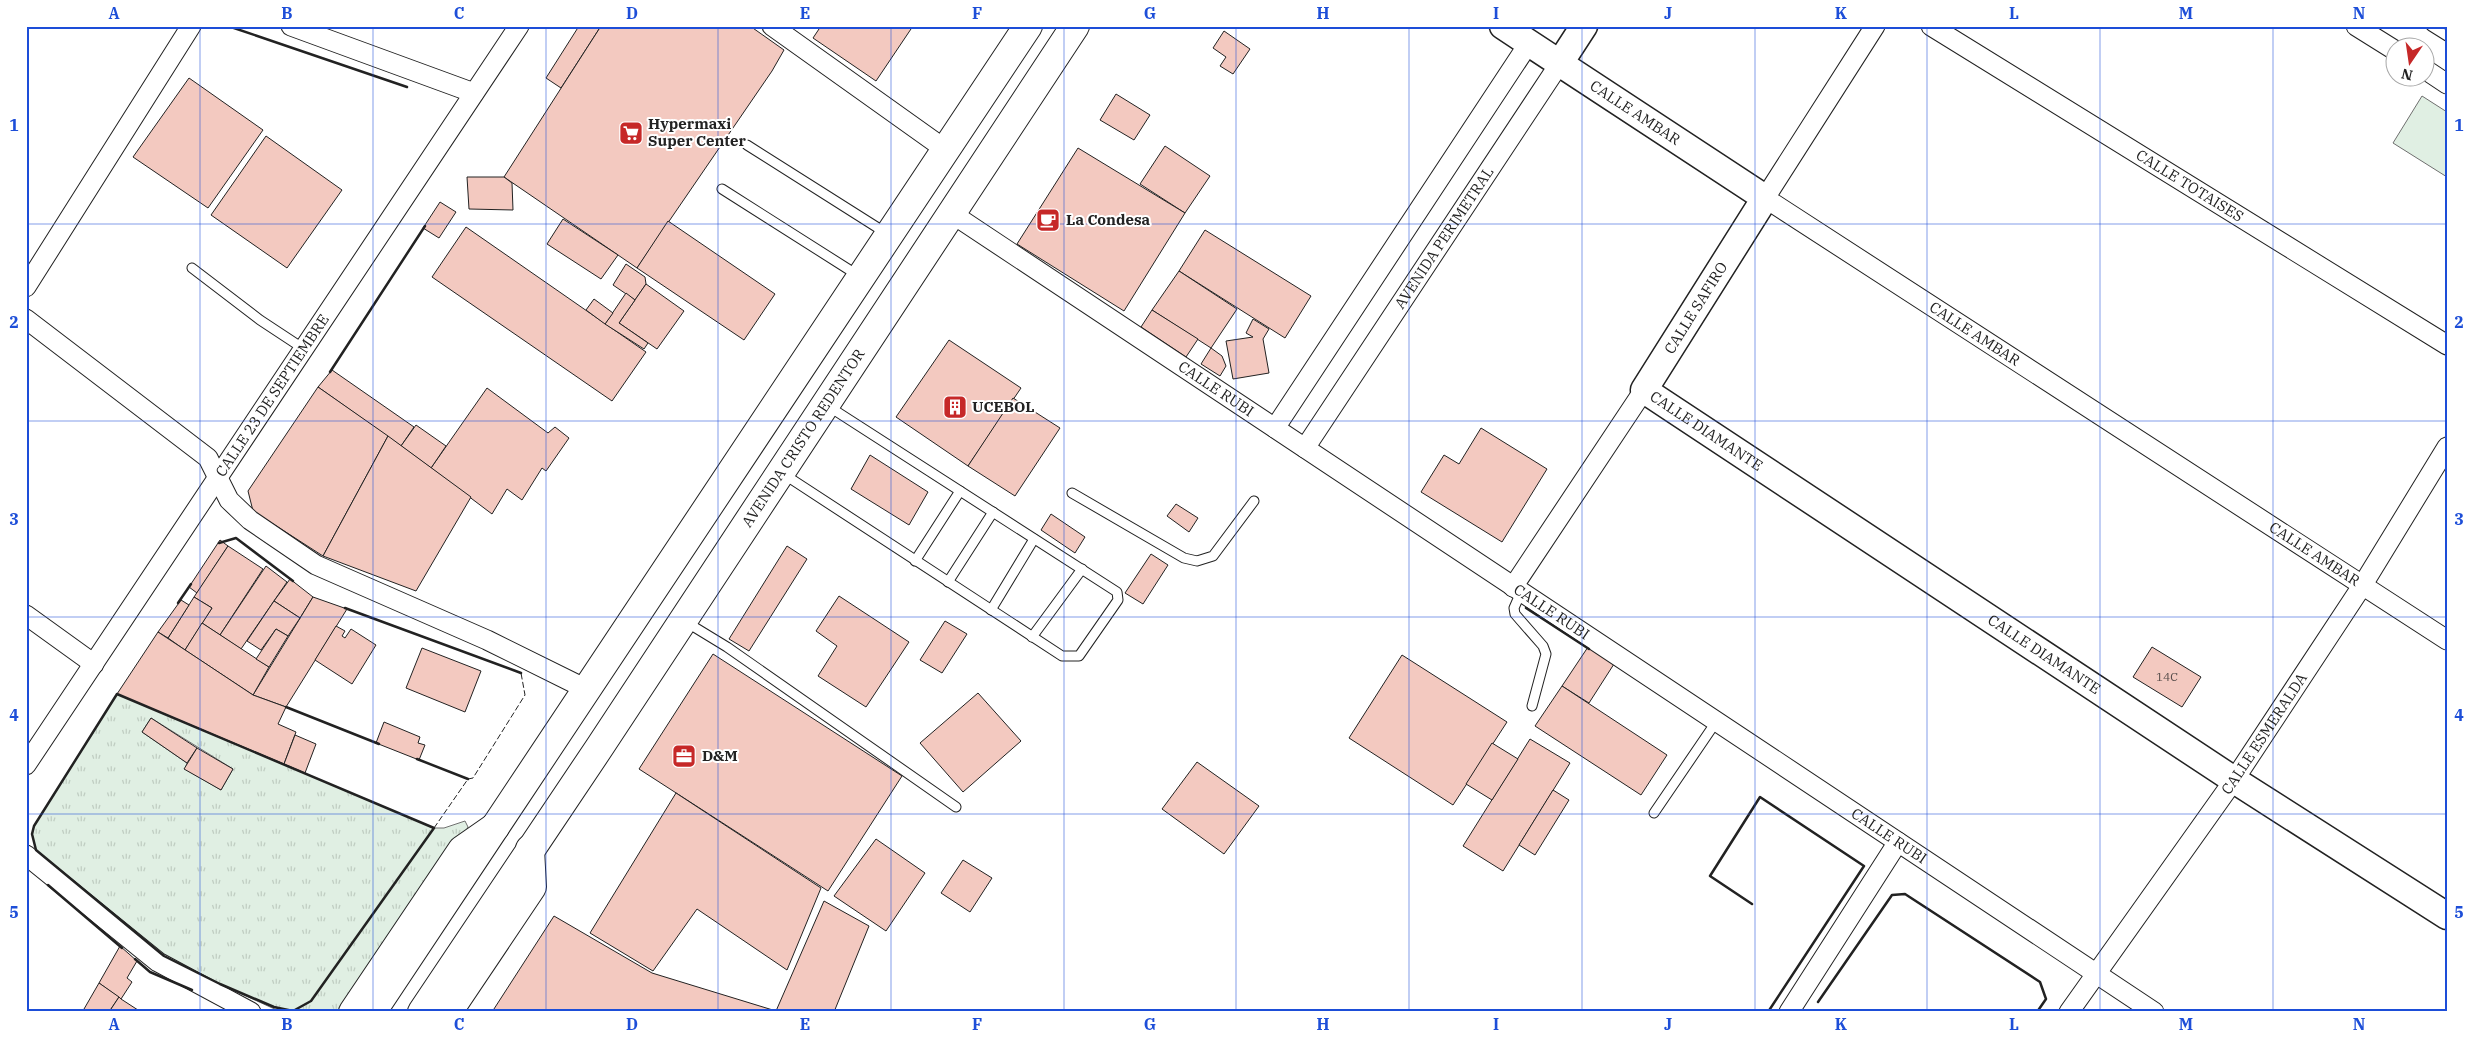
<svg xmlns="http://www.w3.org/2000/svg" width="2473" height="1038" viewBox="0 0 2473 1038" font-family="'IBM Plex Serif',serif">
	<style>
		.grass { fill: url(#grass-tufts); stroke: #6f6f6f; fill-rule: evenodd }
		.park { fill: #e0efe3; stroke: #6f6f6f }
		.building { fill: #f3c9c0; stroke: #222 }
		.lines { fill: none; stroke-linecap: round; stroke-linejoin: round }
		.lane-casing { stroke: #222; stroke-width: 11 }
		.street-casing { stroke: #222; stroke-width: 21 }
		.secondary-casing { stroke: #222; stroke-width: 29 }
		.primary-casing { stroke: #222; stroke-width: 30 }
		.highway-casing { stroke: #222; stroke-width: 30 }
		.lane { stroke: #fff; stroke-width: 9 }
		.street { stroke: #fff; stroke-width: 19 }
		.secondary { stroke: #fff; stroke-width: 26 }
		.primary { stroke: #fff; stroke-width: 28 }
		.highway { stroke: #fff; stroke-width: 28 }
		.fence { stroke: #222; stroke-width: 1; stroke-dasharray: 6 2.5; stroke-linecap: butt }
		.wall { stroke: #222; stroke-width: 2.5 }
		.grid { fill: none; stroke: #1d4ed8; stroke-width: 1; stroke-opacity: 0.55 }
		.labels { text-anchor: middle; stroke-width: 4; stroke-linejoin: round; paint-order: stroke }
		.number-label { font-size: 12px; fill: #564c4a }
		.street-label { font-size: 15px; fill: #222; stroke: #fff }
		.poi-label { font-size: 15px; font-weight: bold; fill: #222; stroke: #fff; text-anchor: start }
		.neatline { fill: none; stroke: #1d4ed8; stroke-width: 2 }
		.grid-label { font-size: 16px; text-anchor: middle; font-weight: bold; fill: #1d4ed8 }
	</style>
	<defs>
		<pattern id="grass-tufts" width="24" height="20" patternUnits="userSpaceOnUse" patternTransform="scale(1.25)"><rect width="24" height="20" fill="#e0efe3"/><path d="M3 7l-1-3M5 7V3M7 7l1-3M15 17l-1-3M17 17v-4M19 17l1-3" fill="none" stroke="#c0cdc2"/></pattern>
	</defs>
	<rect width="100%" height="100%" fill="#fff"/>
	<!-- grass -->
	<path class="grass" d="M117,694L434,828H444L465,821L468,827L454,854L342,1012H281L220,984L164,956L36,850L32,834L34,826ZM151,718L233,769L221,790L185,769L187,763L142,732Z"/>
	<!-- park -->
	<polygon class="park" points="2422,96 2447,112 2447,177 2393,143"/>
	<!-- building -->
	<g class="building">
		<polygon points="579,26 601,26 561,88 546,78"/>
		<polygon points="601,26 750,26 784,50 772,71 637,268 504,177"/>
		<polygon points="821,26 913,26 876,81 813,38"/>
		<polygon points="1224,31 1250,49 1233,74 1220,66 1226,57 1213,48"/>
		<polygon points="189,78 263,130 208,208 133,157"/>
		<polygon points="1116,94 1150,115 1134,140 1100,120"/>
		<polygon points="266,136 342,190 287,268 211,215"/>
		<polygon points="1165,146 1210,176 1185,213 1140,184"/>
		<polygon points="1078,148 1185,213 1124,311 1017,244"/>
		<polygon points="467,177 504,177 512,183 513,210 469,209"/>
		<polygon points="440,202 456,212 439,238 423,228"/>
		<polygon points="563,219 618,255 601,279 547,244"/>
		<polygon points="668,221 775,294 744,340 637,268"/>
		<polygon points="466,227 646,352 612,401 432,277"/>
		<polygon points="1205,230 1311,296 1285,338 1179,271"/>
		<polygon points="626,264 645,277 646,284 635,300 613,285"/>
		<polygon points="1179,271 1237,309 1211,348 1152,310"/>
		<polygon points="646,284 684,311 657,349 619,323"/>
		<polygon points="626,293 635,300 619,323 648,343 644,349 605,324"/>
		<polygon points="594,299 613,313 605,324 586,310"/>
		<polygon points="1152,310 1198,339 1186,357 1141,327"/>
		<polygon points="1253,319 1269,329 1263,339 1269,373 1233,379 1226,341 1253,337 1246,333"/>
		<polygon points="949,340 1021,388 968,466 896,417"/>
		<polygon points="1211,348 1222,356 1226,366 1220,376 1201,364"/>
		<polygon points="332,370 414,427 401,446 318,387"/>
		<polygon points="318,387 388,436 323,556 253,511 248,491"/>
		<polygon points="487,388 548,433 555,427 569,438 546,471 542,468 522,500 507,489 492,514 431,468"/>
		<polygon points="1013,398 1060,428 1015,496 968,466"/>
		<polygon points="416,425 446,446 431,468 401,446"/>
		<polygon points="1481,428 1547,469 1502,542 1421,492 1444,455 1459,464"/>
		<polygon points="388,436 471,497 416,591 323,556"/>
		<polygon points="870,455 928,492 909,525 851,489"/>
		<polygon points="1176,504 1198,518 1189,532 1167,516"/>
		<polygon points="1051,514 1085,537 1075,553 1041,530"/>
		<polygon points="220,540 228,546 197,593 189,587"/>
		<polygon points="228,546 263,569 220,635 202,623 212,608 194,597"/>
		<polygon points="787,546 807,559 749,651 729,639"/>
		<polygon points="1151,554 1168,565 1143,604 1125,593"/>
		<polygon points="266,566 287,582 241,649 220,635"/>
		<polygon points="290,579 313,597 300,618 274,601"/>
		<polygon points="839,596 909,642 866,707 818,676 837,646 816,631"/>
		<polygon points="194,597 212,608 185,650 168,638"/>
		<polygon points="313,597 347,609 286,707 253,695"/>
		<polygon points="181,600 189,605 168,638 158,632"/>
		<polygon points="274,601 300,618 288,636 276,629 261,650 247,641"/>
		<polygon points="945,621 967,634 942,673 920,660"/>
		<polygon points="202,623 269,667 253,695 185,650"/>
		<polygon points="336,626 345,631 342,636 345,638 351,629 376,645 352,684 315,660"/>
		<polygon points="276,629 288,636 269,667 256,659"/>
		<polygon points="158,632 253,695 286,707 278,724 296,732 284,764 117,694"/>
		<polygon points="1588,647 1614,664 1589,703 1562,686"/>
		<polygon points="2152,647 2201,677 2182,707 2133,677"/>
		<polygon points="422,648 481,671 465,712 406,688"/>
		<polygon points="713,654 902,776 828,891 639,769"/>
		<polygon points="1402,655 1507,722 1453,805 1349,738"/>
		<polygon points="1562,686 1667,755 1641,795 1535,726"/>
		<polygon points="978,693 1021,741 963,792 920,743"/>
		<polygon points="151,718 197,748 187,763 142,732"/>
		<polygon points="384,722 420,737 418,743 425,745 419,760 376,743"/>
		<polygon points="295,735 316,744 305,773 284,764"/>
		<polygon points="1530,739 1570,763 1503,871 1463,846"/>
		<polygon points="1492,743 1518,759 1492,800 1466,784"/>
		<polygon points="197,748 233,769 221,790 184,769"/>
		<polygon points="1197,762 1259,806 1224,854 1162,809"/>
		<polygon points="1553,790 1569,800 1535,855 1519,845"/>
		<polygon points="676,793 821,888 787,970 697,909 653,971 590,933"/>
		<polygon points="876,839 925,873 886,931 834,896"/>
		<polygon points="963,860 992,878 970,912 941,893"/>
		<polygon points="824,901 869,926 834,1012 492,1012 554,916 652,973 776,1011"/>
		<polygon points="120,946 137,961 127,978 132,982 121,999 99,983"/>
		<polygon points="99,983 119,997 109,1012 88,1012 84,1009"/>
		<polygon points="119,997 121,999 141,1012 109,1012"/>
	</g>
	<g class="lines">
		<!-- lane casing -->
		<g class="lane-casing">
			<g id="lane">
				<polyline points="2431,26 2447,36"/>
				<polyline points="747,145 886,233"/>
				<polyline points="722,189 859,276"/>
				<polyline points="192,268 260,320 304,349"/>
				<polyline points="782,473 1062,656 1079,656 1118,600 1117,592 828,406"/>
				<polyline points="1072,493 1184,558 1197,561 1213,556 1254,501"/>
				<polyline points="915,561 960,491"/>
				<polyline points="948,582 993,512"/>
				<polyline points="1521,592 1514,608 1515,614 1543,646 1546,654 1532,706"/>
				<polyline points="991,610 1034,539"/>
				<polyline points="686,622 727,647 956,807"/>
				<polyline points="1032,637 1082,569"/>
				<polyline points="1654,813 1716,722"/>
			</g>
		</g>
		<!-- street casing -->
		<g class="street-casing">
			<g id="street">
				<polyline points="291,26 474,93"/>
				<polyline points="772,26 946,150"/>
				<path id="s1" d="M1875,26L1765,198L2447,640"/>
				<path id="s2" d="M1931,26L2447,345"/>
				<polyline points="2356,26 2396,51"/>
				<polyline points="2426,70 2447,84"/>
				<path id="s3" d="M951,213L2154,1012"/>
				<polyline points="26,287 191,26"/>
				<polyline points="26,319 208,458 229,500 250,520 316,565 487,640 586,689"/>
				<polyline points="1275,428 1529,43"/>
				<path id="s4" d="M1305,448L1560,63"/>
				<polyline points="1513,587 1644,390"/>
				<polyline points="26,615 94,664"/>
				<path id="s5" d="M26,765L519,26"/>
				<polyline points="26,855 158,962 251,1012"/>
				<polyline points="1789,1012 1898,842"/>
				<path id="s6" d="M2069,1012L2234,780L2362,586L2447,447"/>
			</g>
		</g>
		<!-- secondary casing -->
		<g class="secondary-casing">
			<g id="secondary">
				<path id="s7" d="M1503,26L1765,198L1644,390L2234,780L2447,916"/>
				<polyline points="1560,63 1584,26"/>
			</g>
		</g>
		<!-- primary casing -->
		<g class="primary-casing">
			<g id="primary">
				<polyline points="353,1012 462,850 495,827"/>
				<polyline points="448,1012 532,887 530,849"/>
			</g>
		</g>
		<!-- highway casing -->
		<g class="highway-casing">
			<g id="highway">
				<polyline points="372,1012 1028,26"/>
				<path id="s8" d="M422,1012L599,748L1075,26"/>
			</g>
		</g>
		<!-- lane -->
		<use href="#lane" class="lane"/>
		<!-- street -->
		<use href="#street" class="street"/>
		<!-- secondary -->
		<use href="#secondary" class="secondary"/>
		<!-- primary -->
		<use href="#primary" class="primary"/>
		<!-- highway -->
		<use href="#highway" class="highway"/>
		<!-- fence -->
		<polyline class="fence" points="434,828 468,779 473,778 525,695 521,673"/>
		<!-- wall -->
		<g class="wall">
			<polyline points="228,26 407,87"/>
			<polyline points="330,372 425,226"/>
			<polyline points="219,543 236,538 293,581"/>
			<polyline points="178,603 191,584"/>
			<polyline points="345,608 521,673"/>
			<polyline points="1526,608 1589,649"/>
			<polygon points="117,694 434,828 311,1001 293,1011 274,1007 220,984 164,956 36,850 32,834 34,826"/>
			<polyline points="286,707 379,744"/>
			<polyline points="417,759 468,779"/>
			<polyline points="48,885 122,948"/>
			<polyline points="1752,904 1710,876 1760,797 1864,866 1768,1012"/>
			<polyline points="135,959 150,972 192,990"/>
			<polyline points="1818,1002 1892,895 1905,894 2040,982 2046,999 2037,1012"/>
		</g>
	</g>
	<!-- grid -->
	<path class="grid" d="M200,26V1012M373,26V1012M546,26V1012M718,26V1012M891,26V1012M1064,26V1012M1236,26V1012M1409,26V1012M1582,26V1012M1755,26V1012M1927,26V1012M2100,26V1012M2273,26V1012M26,224H2447M26,421H2447M26,617H2447M26,814H2447"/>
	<!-- icons -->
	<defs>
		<g id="supermarket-square" transform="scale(1.25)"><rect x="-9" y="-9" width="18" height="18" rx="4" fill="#c62828" stroke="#fff"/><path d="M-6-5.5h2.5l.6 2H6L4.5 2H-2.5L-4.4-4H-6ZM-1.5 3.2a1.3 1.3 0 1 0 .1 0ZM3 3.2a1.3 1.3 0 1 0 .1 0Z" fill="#fff"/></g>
		<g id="cafe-square" transform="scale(1.25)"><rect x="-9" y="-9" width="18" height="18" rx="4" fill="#c62828" stroke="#fff"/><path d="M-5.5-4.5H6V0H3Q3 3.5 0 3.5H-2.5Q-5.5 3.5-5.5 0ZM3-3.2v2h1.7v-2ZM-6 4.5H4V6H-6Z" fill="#fff"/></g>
		<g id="building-square" transform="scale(1.25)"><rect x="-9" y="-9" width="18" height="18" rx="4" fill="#c62828" stroke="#fff"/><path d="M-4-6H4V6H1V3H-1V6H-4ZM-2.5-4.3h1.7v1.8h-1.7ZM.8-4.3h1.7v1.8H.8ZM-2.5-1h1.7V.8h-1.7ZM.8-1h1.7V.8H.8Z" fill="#fff"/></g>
		<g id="office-square" transform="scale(1.25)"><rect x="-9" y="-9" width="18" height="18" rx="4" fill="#c62828" stroke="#fff"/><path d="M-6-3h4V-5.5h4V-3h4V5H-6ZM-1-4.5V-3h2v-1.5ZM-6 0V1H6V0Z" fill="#fff"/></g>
	</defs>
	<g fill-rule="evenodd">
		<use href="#supermarket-square" x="631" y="133"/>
		<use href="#cafe-square" x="1048" y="220"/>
		<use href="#building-square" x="955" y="407"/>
		<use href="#office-square" x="684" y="756"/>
	</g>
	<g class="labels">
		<!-- number labels -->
		<g class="number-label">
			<text x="2167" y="681">14C</text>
		</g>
		<!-- street labels -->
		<g class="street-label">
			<text dy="5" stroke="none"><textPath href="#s7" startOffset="158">CALLE AMBAR</textPath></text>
			<text dy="5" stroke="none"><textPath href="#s2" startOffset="304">CALLE TOTAISES</textPath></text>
			<text dy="5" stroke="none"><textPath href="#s4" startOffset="252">AVENIDA PERIMETRAL</textPath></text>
			<text transform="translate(1696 308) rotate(-58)" y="5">CALLE SAFIRO</text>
			<text dy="5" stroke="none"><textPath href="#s1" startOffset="454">CALLE AMBAR</textPath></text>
			<text dy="5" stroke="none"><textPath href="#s3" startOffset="318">CALLE RUBI</textPath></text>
			<text dy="5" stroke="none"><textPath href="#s5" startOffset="444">CALLE 23 DE SEPTIEMBRE</textPath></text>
			<text dy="5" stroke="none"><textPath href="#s7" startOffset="615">CALLE DIAMANTE</textPath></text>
			<text dy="5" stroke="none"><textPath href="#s8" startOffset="689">AVENIDA CRISTO REDENTOR</textPath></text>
			<text dy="5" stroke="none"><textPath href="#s1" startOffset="859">CALLE AMBAR</textPath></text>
			<text dy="5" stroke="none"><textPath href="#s3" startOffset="721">CALLE RUBI</textPath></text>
			<text dy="5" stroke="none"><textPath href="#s7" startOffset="1020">CALLE DIAMANTE</textPath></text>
			<text dy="5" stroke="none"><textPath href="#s6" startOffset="340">CALLE ESMERALDA</textPath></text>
			<text dy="5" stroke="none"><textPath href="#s3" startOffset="1126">CALLE RUBI</textPath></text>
		</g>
		<!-- poi labels -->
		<g class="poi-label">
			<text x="648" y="129">Hypermaxi<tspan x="648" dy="17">Super Center</tspan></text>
			<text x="1066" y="225">La Condesa</text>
			<text x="972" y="412">UCEBOL</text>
			<text x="702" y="761">D&amp;M</text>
		</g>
	</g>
	<!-- border -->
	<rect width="2473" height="1038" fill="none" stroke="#ffffff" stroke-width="55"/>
	<!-- north arrow -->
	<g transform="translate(2410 62) rotate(193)"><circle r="24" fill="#ffffff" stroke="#a7a7a7"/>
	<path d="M0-4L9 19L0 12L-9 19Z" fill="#c62828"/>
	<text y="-8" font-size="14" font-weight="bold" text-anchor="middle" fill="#222222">N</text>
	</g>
	<rect x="28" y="28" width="2418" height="982" class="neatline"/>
	<g class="grid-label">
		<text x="114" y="19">A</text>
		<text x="287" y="19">B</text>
		<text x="459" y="19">C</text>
		<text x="632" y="19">D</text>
		<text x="805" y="19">E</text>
		<text x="977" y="19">F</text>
		<text x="1150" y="19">G</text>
		<text x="1323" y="19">H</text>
		<text x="1496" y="19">I</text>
		<text x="1668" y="19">J</text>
		<text x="1841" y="19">K</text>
		<text x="2014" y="19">L</text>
		<text x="2186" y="19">M</text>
		<text x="2359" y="19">N</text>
		<text x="14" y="131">1</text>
		<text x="2459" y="131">1</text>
		<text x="14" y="328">2</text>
		<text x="2459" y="328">2</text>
		<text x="14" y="525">3</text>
		<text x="2459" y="525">3</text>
		<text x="14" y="721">4</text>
		<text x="2459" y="721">4</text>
		<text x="14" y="918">5</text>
		<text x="2459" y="918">5</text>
		<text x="114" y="1030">A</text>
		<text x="287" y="1030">B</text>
		<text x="459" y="1030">C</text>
		<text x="632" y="1030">D</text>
		<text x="805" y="1030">E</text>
		<text x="977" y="1030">F</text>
		<text x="1150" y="1030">G</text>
		<text x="1323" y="1030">H</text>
		<text x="1496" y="1030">I</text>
		<text x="1668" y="1030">J</text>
		<text x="1841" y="1030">K</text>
		<text x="2014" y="1030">L</text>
		<text x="2186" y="1030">M</text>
		<text x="2359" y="1030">N</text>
	</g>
</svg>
